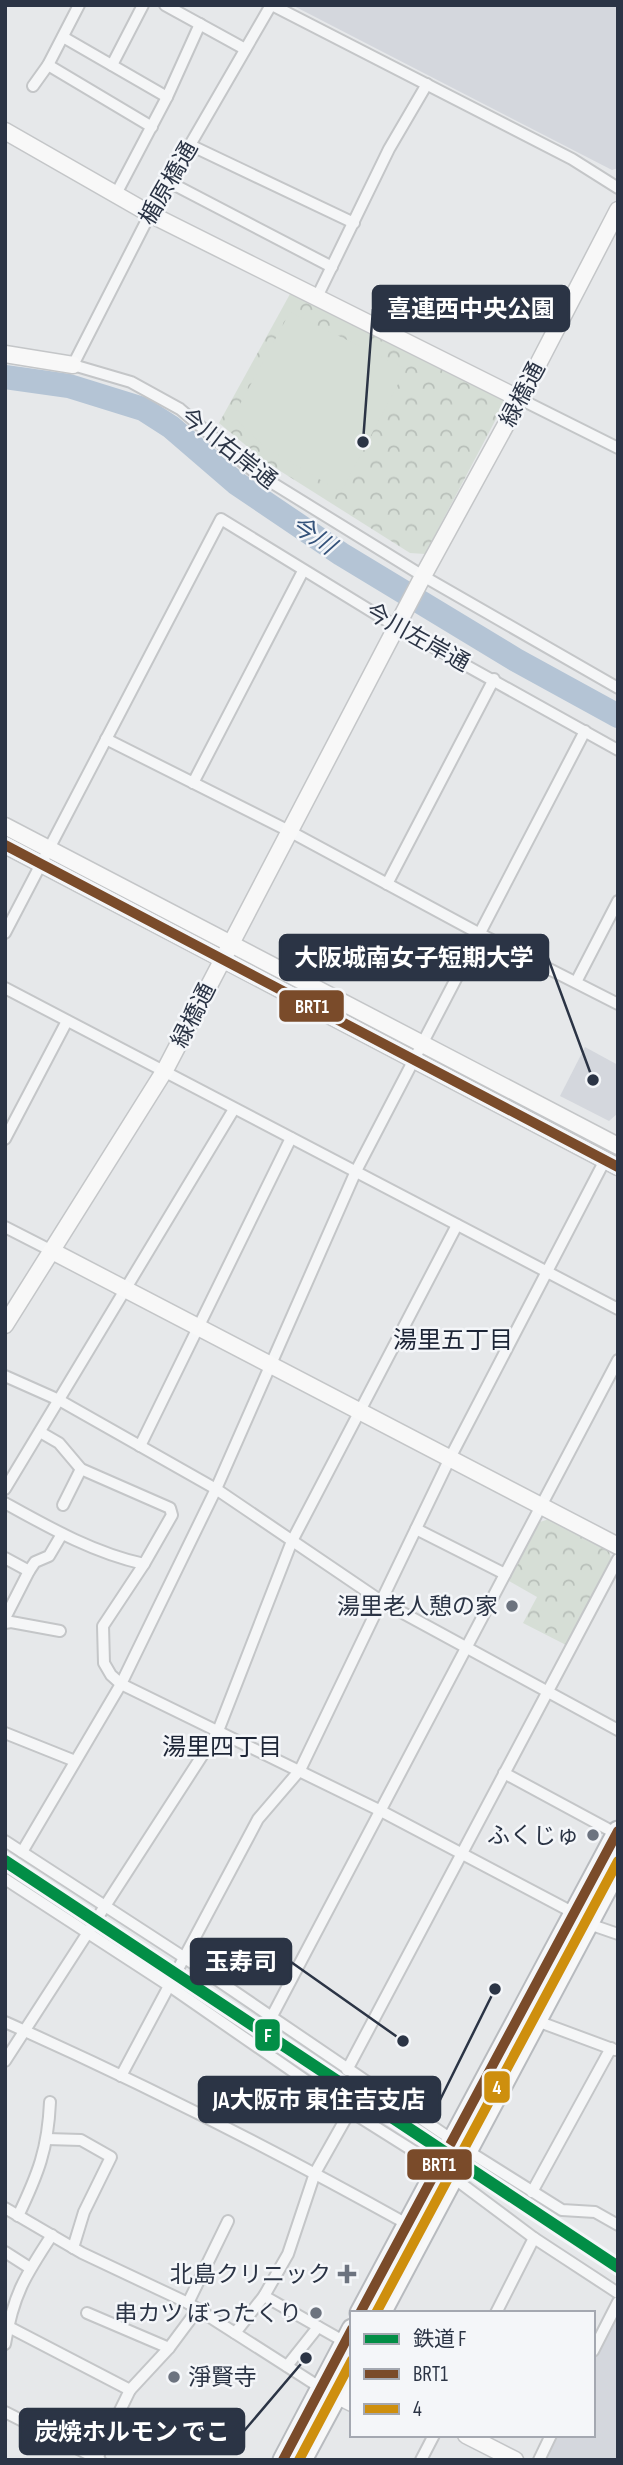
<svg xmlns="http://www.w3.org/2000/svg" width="623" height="2465" viewBox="0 0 623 2465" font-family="'Sofia Sans Condensed','Noto Sans JP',sans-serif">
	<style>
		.built { fill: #d4d7dd }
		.park { fill: url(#park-crowns) }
		.pitch { fill: #d6ded6 }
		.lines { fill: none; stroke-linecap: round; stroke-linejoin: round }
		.river { stroke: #b4c4d5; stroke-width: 24 }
		.street-casing { stroke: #c4c6c8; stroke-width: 14 }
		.secondary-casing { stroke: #c4c6c8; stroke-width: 19 }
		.highway-casing { stroke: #b8bbbf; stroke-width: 23 }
		.street { stroke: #f5f6f7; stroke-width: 10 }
		.secondary { stroke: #f8f8f8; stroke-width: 16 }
		.highway { stroke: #f8f8f8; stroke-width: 19 }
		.bus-1-casing { stroke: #f4f6f9; stroke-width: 16 }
		.bus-2-casing { stroke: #f4f6f9; stroke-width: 16 }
		.bus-1 { stroke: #7a4b2a; stroke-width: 10 }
		.bus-2 { stroke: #ce8f0e; stroke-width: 10 }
		.rail-1-casing { stroke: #f4f6f9; stroke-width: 18 }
		.rail-1 { stroke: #028e46; stroke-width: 12 }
		.poi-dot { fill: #6c737f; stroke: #f4f6f9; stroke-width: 2.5 }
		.labels { text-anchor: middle; stroke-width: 5; stroke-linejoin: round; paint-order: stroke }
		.street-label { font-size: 23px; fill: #2b3445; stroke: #f4f6f9 }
		.poi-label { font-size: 23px; fill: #2b3445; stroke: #f4f6f9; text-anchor: end }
		.water-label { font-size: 24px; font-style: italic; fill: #34527a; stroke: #f4f6f9 }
		.neighbourhood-label { font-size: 24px; fill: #1d2536; stroke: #f4f6f9 }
		.leader { fill: none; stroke: #2b3445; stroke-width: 2.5 }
		.callout-dot { fill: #2b3445; stroke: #f4f6f9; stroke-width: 2.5 }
		.callout { fill: #2b3445; stroke: #2b3445; stroke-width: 2.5 }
		.callout-label { font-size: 24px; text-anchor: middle; font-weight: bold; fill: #fff }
		.line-badge { stroke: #f4f6f9; stroke-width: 2.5 }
		.badge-label { font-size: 19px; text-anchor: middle; font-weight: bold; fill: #fff }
	</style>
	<defs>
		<pattern id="park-crowns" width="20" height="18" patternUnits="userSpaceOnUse" patternTransform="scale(1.75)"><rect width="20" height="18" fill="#d6ded6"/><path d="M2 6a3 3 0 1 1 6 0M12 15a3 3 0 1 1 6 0" fill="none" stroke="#b8bfb9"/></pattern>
	</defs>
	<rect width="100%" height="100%" fill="#e6e8ea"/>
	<!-- built -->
	<g class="built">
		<polygon points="292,5 618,5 618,168 612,170"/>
		<polygon points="585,1047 618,1065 618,1113 609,1121 560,1096"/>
		<polygon points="618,2312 618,2460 542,2460 555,2435 593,2435 593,2360"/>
	</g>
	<!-- park -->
	<g class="park">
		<polygon points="290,294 506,400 425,554 410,553 266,462 219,423"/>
		<polygon points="549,1519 609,1551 611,1558 566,1645 523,1623 537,1597 509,1581 540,1522"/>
	</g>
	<!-- pitch -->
	<polygon class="pitch" points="290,312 406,369 341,492 265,447 233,417"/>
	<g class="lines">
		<!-- river -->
		<polyline class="river" points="5,377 69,386 143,409 171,427 236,483 341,554 516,660 618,716"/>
		<!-- street casing -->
		<g class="street-casing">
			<g id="street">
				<polyline points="165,5 245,49"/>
				<polyline points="271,5 150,214 73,365 131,382 180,409 253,471 423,576 618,688"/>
				<polyline points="272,5 572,159 618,188"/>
				<polyline points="63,37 167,97"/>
				<polyline points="48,65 152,127"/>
				<polyline points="112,65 143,5"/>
				<polyline points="33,86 48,65 79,5"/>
				<polyline points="190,145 354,223"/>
				<polyline points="169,182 332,267"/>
				<polyline points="116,194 167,97 200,24"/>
				<polyline points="317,297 389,149 427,84"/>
				<polyline points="520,399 618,448"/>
				<polyline points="106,739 291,832 480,934 618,1004"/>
				<polyline points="193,783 303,571"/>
				<polyline points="387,884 494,679"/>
				<polyline points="5,933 221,519 397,627 618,750"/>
				<polyline points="576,982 618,901"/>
				<polyline points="5,988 618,1309"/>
				<polyline points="5,1139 67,1021"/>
				<polyline points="5,1227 52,1251"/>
				<polyline points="5,1376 59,1400 216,1489 381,1601 618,1730"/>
				<polyline points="40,1432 59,1443 81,1469 170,1508 172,1515 144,1564 103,1626 104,1663 111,1675 121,1684 381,1811 574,1913"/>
				<polyline points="140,1446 291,1138"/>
				<polyline points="5,1489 234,1109"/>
				<path d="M5,1503C50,1528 94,1553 144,1564"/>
				<polyline points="63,1505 81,1469"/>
				<polyline points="416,1529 505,1574"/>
				<polyline points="5,1558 29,1571"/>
				<polyline points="5,1618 29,1571 35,1562 49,1556 62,1534"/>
				<polyline points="5,1623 11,1622 60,1631"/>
				<polyline points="5,1733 75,1761"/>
				<polyline points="504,1773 617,1834"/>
				<polyline points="5,1841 185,1958 476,2156 562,2210 595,2212 618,2225"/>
				<polyline points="22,1852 121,1684 216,1489 356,1171 585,731"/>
				<polyline points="5,1879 168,1985 350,2111 439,2167 534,2238 618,2293"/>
				<polyline points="589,1924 618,1934"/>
				<polyline points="271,2018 618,1360"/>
				<polyline points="537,2021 615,2050"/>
				<path d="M5,2022C142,2083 276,2151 407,2224"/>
				<polyline points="5,2061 218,1731 292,1541 457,1225"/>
				<polyline points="347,2070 618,1559"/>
				<polyline points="121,2076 258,1819 300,1770 450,1458 605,1160"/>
				<polyline points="47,2139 81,2140 111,2157 84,2212 73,2248"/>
				<polyline points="532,2192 611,2048"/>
				<polyline points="5,2208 82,2253 188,2303 321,2388"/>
				<path d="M18,2216C38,2174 48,2149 50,2102"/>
				<polyline points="5,2252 30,2268"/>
				<polyline points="264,2296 345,2342"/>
				<polyline points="188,2303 228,2221"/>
				<polyline points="87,2313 169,2348"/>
				<polyline points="496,2313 534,2238"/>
				<polyline points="5,2325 130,2390 97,2458"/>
				<polyline points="235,2333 264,2296 288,2254 315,2173 350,2111"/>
				<path d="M5,2344C13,2295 25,2276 52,2235"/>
				<polyline points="593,2351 618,2302"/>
				<polyline points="287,2366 318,2327"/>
				<polyline points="130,2390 169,2348 198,2309"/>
				<polyline points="5,2412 100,2460"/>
				<polyline points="421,2460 434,2435"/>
				<polyline points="539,2460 551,2435"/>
			</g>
		</g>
		<!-- secondary casing -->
		<g class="secondary-casing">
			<g id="secondary">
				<polyline points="5,131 150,214 520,399"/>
				<polyline points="5,354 73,365"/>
				<polyline points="5,826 618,1146"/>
				<polyline points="5,845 618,1167"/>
				<polyline points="52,1251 618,1546"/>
				<polyline points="5,1325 165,1070 423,576 520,399 618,210"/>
				<polyline points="326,2390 352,2403"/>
				<polyline points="466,2435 515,2460"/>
			</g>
		</g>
		<!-- highway casing -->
		<g class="highway-casing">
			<g id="highway">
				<polyline points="360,2313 618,1831"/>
				<polyline points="381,2313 618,1868"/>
				<polyline points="283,2460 352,2329"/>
				<polyline points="302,2460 352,2367"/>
			</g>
		</g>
		<!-- street -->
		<use href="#street" class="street"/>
		<!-- secondary -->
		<use href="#secondary" class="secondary"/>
		<!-- highway -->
		<use href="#highway" class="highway"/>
		<!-- bus-1 casing -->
		<g class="bus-1-casing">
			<g id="bus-1">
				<polyline points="5,845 618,1167"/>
				<polyline points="360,2313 618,1831"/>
				<polyline points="283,2460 352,2329"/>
			</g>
		</g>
		<!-- bus-2 casing -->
		<g class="bus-2-casing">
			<g id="bus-2">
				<polyline points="376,2313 618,1861"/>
				<polyline points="299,2460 352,2360"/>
			</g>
		</g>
		<!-- bus-1 -->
		<use href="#bus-1" class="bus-1"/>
		<!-- bus-2 -->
		<use href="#bus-2" class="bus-2"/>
		<!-- rail-1 casing -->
		<g class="rail-1-casing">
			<polyline id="rail-1" points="5,1861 618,2267"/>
		</g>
		<!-- rail-1 -->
		<use href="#rail-1" class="rail-1"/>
	</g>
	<!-- markers -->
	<g class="poi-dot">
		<circle cx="512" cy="1606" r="7"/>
		<circle cx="593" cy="1835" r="7"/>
		<path d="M343.5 2263.5h7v7h7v7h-7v7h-7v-7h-7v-7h7z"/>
		<circle cx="316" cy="2313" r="7"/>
		<circle cx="174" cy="2377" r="7"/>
	</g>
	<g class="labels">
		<!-- street labels -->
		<g class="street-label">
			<text transform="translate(168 183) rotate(-60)" y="8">楯原橋通</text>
			<text transform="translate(522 394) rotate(-62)" y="8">緑橋通</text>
			<text transform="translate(229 448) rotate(38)" y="8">今川右岸通</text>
			<text transform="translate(418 637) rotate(29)" y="8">今川左岸通</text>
			<text transform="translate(193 1015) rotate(-63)" y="8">緑橋通</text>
		</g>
		<!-- poi labels -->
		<g class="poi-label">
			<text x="498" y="1614">湯里老人憩の家</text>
			<text x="579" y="1843">ふくじゅ</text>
			<text x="331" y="2282">北島クリニック</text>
			<text x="302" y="2321">串カツ ぼったくり</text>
			<text x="188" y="2385" text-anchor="start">淨賢寺</text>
		</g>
		<!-- water labels -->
		<g class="water-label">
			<text transform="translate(313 535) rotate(34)" y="8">今川</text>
		</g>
		<!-- neighbourhood labels -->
		<g class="neighbourhood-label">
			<text x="453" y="1348">湯里五丁目</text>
			<text x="222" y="1755">湯里四丁目</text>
		</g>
	</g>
	<!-- callouts -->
	<path class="leader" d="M363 442L373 309M593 1080L548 958M403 2041L291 1962M495 1989L440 2100M306 2358L244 2431"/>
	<g class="callout-dot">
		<circle cx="363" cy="442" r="7"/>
		<circle cx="593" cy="1080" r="7"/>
		<circle cx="403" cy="2041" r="7"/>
		<circle cx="495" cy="1989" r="7"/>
		<circle cx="306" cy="2358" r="7"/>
	</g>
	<g class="callout">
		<rect x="373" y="286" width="196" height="45" rx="7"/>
		<rect x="280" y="935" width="268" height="45" rx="7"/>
		<rect x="191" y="1939" width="100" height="45" rx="7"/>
		<rect x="199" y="2077" width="241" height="45" rx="7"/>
		<rect x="20" y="2409" width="224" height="45" rx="7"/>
	</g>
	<g class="callout-label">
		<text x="471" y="317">喜連西中央公園</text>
		<text x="414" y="966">大阪城南女子短期大学</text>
		<text x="241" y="1970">玉寿司</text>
		<text x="319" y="2108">JA大阪市 東住吉支店</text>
		<text x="132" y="2440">炭焼ホルモン でこ</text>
	</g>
	<g class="line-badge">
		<rect x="278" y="989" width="67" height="34" rx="7" fill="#7a4b2a"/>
		<rect x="254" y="2018" width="27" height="34" rx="7" fill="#028e46"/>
		<rect x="483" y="2070" width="28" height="34" rx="7" fill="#ce8f0e"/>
		<rect x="406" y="2148" width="67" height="33" rx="7" fill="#7a4b2a"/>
	</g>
	<g class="badge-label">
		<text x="312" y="1013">BRT1</text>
		<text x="268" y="2042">F</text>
		<text x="497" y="2094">4</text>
		<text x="439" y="2171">BRT1</text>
	</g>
	<!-- border -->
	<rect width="623" height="2465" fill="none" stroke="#2b3445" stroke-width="14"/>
	<!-- legend -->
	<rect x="350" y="2311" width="245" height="126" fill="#f4f6f9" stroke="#a4a8b1" stroke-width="2"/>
	<rect x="364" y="2334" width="35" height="10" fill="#028e46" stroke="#a4a8b1" stroke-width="2"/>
	<text x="413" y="2346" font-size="21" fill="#2b3445">鉄道 F</text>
	<rect x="364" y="2369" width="35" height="10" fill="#7a4b2a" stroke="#a4a8b1" stroke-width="2"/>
	<text x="413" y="2381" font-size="21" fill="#2b3445">BRT1</text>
	<rect x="364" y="2404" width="35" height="10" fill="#ce8f0e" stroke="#a4a8b1" stroke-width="2"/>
	<text x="413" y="2416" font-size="21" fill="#2b3445">4</text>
</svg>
